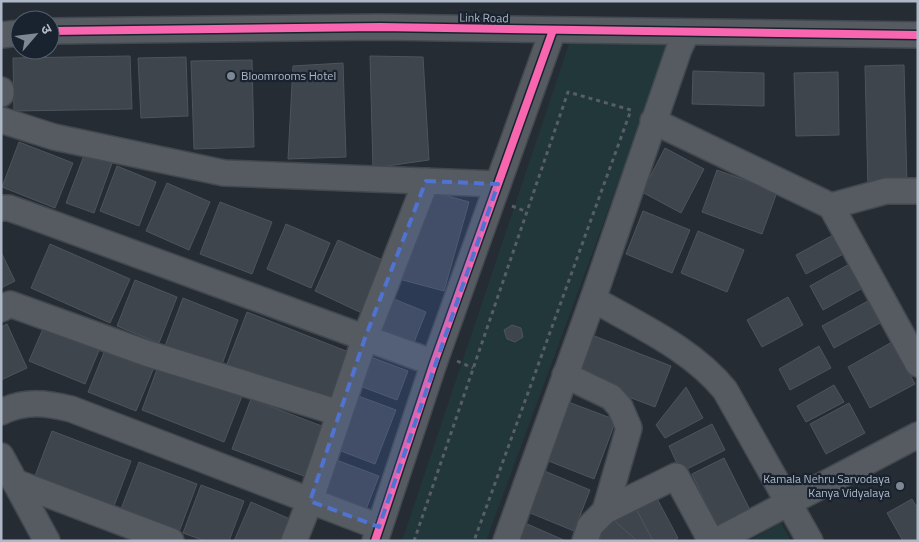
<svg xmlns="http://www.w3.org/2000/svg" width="919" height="542" viewBox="0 0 919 542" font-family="'Titillium Web','Noto Sans Devanagari',sans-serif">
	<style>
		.green { fill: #22373a }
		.building { fill: #3f454d; stroke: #4d545c }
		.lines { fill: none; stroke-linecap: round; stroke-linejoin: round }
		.minor-casing { stroke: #43484f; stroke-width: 28 }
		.path { stroke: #585e65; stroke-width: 3; stroke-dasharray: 4 4; stroke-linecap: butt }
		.minor { stroke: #565b62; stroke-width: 25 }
		.cycleway-casing { stroke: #19232f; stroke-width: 11 }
		.cycleway { stroke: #f766af; stroke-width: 8 }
		.marked { fill: #5073d2; fill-opacity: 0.2; stroke: #5073d2; stroke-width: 4; stroke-dasharray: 10 6; stroke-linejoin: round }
		.poi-dot { fill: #7e8794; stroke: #19232f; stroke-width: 2 }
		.labels { text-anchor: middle; stroke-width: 4.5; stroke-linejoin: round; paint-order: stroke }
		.street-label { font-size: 12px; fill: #aeb8c7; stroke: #19232f }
		.poi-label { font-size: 12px; fill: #aeb8c7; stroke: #19232f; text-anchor: start }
	</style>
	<rect width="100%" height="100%" fill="#252c34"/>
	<!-- green -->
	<g class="green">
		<polygon points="571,38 671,40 486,541 402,541"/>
		<polygon points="781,523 791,541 749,541"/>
	</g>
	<!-- building -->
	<g class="building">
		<polygon points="130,56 132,109 14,111 13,58"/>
		<polygon points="370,56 423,57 429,160 373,168"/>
		<polygon points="186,57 188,116 141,118 138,58"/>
		<polygon points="252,60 254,147 194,149 191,61"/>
		<polygon points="343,63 346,157 288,159 293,66"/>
		<polygon points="904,65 907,186 868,187 865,66"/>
		<polygon points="693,71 764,73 764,106 692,104"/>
		<polygon points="838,72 839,135 796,136 794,73"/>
		<polygon points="19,142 73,163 55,208 2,187"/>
		<polygon points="665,148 704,169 681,213 642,192"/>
		<polygon points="85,153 112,163 94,213 66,203"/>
		<polygon points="117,166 156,182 139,226 100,211"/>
		<polygon points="717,170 777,192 762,234 702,212"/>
		<polygon points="167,183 210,202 189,250 146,231"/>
		<polygon points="423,189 469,202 444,291 399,279"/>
		<polygon points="220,202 272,222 252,274 200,254"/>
		<polygon points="643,211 690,230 672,273 626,254"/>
		<polygon points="286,224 330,243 311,288 267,269"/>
		<polygon points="698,231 744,250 727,292 681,273"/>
		<polygon points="837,233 847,252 806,274 796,255"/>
		<polygon points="338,240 389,263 366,315 315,291"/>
		<polygon points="50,244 130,279 110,323 31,288"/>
		<polygon points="1,252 15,281 1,288"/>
		<polygon points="855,261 868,285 823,310 810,286"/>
		<polygon points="135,280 177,297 159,343 117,326"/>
		<polygon points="788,297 803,325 762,347 747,320"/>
		<polygon points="183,298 238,320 221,367 165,346"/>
		<polygon points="394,299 426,312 413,345 381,333"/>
		<polygon points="868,301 880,323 834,348 822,326"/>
		<polygon points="247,312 351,353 330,404 227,364"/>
		<polygon points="7,324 27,368 1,380 1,327"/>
		<polygon points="45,324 100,348 85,384 29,361"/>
		<polygon points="512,325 521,328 523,337 515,342 507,339 504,330"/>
		<polygon points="587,333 671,366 655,407 571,375"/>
		<polygon points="892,342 915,384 870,408 848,367"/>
		<polygon points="107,345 155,365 136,411 88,392"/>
		<polygon points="819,346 831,368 790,390 779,369"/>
		<polygon points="363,354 408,371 397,400 352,383"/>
		<polygon points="159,364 242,396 224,442 142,410"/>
		<polygon points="834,385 844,402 806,422 797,406"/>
		<polygon points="686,387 703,418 665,438 656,425"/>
		<polygon points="353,394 396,410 375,464 333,448"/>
		<polygon points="251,399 327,428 309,478 232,449"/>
		<polygon points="563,400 616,420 594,479 541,458"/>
		<polygon points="849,403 865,433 826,454 810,424"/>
		<polygon points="712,424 725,450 681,472 669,446"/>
		<polygon points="52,431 131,461 111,514 32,484"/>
		<polygon points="331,458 379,476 365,512 318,493"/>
		<polygon points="724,458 752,514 719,531 692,474"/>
		<polygon points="139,462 197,484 179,532 121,509"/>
		<polygon points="535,467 590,490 574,531 518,508"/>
		<polygon points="201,485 244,501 229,541 205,541 183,533"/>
		<polygon points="654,493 678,538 673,541 653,541 633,503"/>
		<polygon points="912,499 916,506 918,505 918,541 903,541 887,513"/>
		<polygon points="251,502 290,519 280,541 234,541"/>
		<polygon points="633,503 653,541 637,541 609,516"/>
		<polygon points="604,519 615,521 637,541 600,541"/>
		<polygon points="518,520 566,541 509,541"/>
	</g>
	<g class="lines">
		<!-- minor casing -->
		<g class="minor-casing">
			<g id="minor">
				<polyline points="50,31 380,27 918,35"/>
				<polyline points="1,35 20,33"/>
				<polyline points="1,90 1,94"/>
				<polyline points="1,120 54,137 224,173 498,184"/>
				<polyline points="653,121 831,206 918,364"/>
				<polyline points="831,206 886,191 918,191"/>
				<polyline points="1,208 9,208 26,214 434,363"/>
				<path d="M593,299C638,325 692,349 725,390L810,541"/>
				<polyline points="1,309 10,304 146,353 339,413"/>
				<polyline points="565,375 611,397 620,407 629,428 605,511"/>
				<path d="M1,412C25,400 47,403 71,409L379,527"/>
				<polyline points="1,456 47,541"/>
				<polyline points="15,482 171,541"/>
				<polyline points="294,541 310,501 365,338 426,181"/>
				<polyline points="375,541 434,363 553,30"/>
				<polyline points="506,541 593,299 679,49 687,32"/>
				<polyline points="585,541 590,526 605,511 676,476 711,541"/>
				<polyline points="716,541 918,435"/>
			</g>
		</g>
		<!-- path -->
		<g class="path">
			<polyline points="512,206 527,212"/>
			<polyline points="457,361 473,368"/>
			<polyline points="414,541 568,92 631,110 474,541"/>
		</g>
		<!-- minor -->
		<use href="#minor" class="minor"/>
		<!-- cycleway casing -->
		<g class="cycleway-casing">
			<g id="cycleway">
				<polyline points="50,31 380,27 918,35"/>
				<polyline points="375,541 434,363 553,30"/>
			</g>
		</g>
		<!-- cycleway -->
		<use href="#cycleway" class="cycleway"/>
	</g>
	<!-- marked area -->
	<path class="marked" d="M426,181L498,184L379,527L310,501L365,338Z"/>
	<!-- markers -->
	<g class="poi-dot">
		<circle cx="231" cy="76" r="5"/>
		<circle cx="900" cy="486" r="5"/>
	</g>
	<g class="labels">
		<!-- street labels -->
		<g class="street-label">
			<text transform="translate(484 18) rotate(1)" y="4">Link Road</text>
		</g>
		<!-- poi labels -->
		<g class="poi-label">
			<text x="241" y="80">Bloomrooms Hotel</text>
			<text x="890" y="483" text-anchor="end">Kamala Nehru Sarvodaya<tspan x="890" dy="14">Kanya Vidyalaya</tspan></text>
		</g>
	</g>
	<!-- border -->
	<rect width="919" height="542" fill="none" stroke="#aeb8c7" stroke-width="5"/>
	<!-- north arrow -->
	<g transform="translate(35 35) rotate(62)"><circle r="24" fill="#19232f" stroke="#555f6c"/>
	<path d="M0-4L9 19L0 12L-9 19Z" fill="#7e8794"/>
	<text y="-8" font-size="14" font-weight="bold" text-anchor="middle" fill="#aeb8c7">उ</text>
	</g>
</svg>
